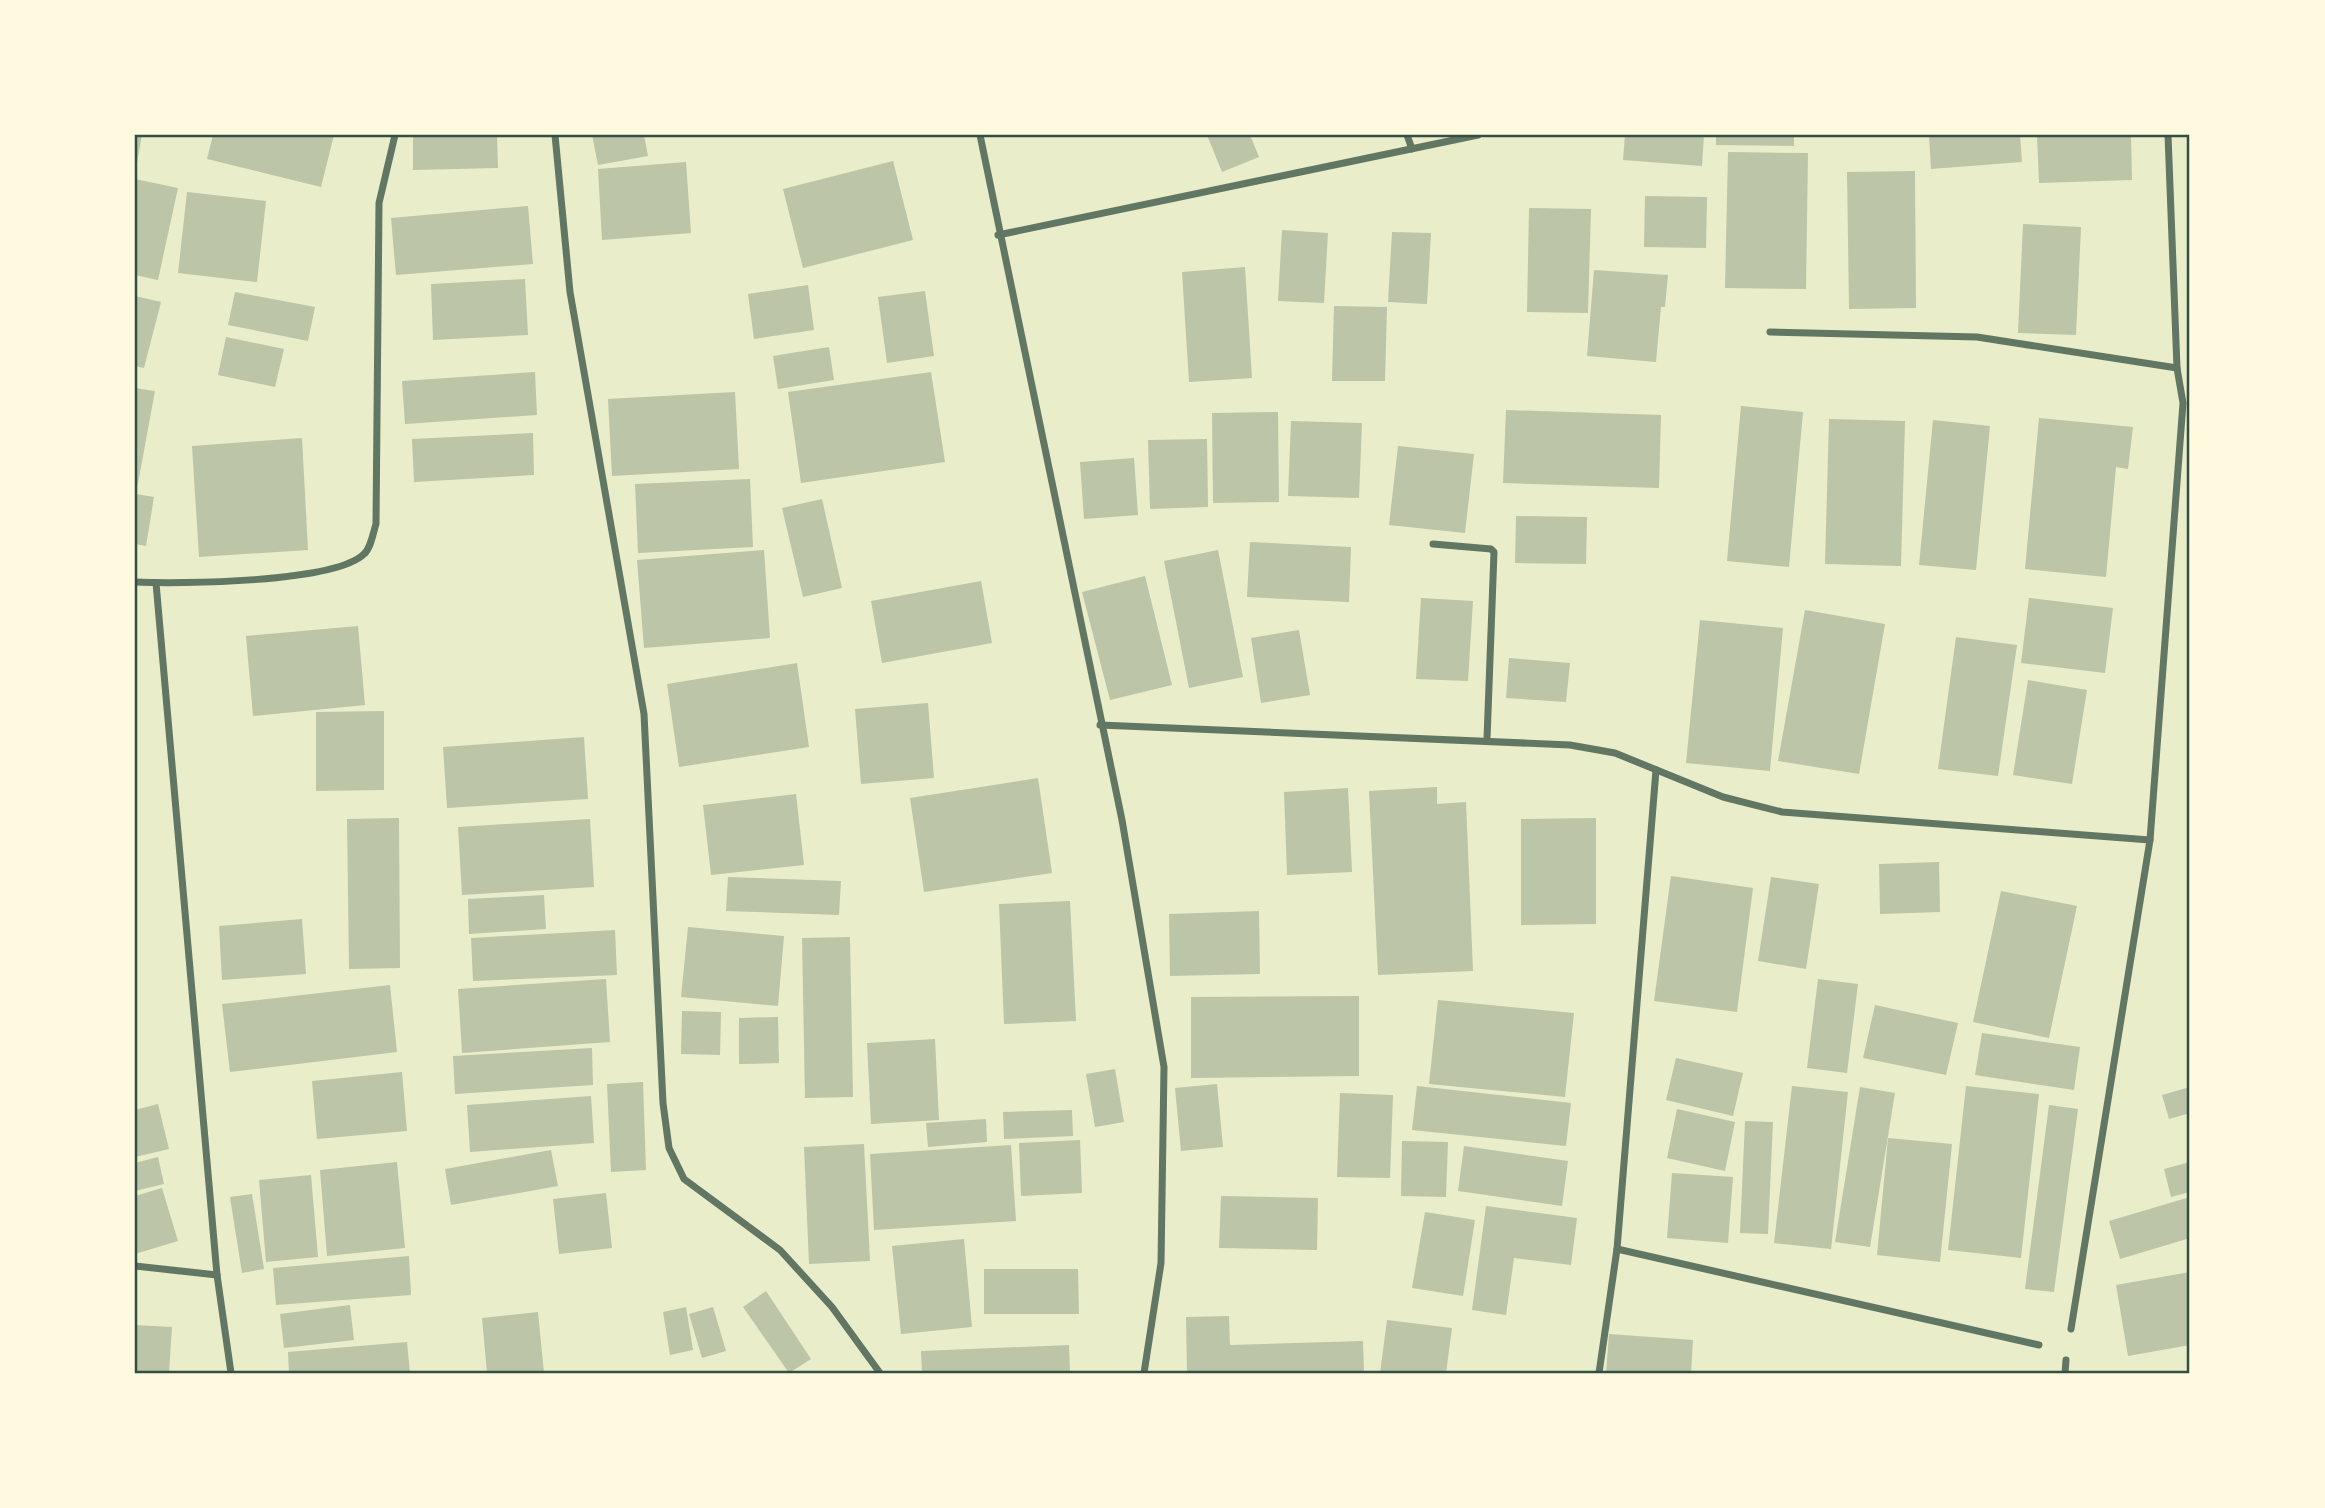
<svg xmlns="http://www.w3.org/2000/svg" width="2325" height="1508" viewBox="0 0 2325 1508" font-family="Manrope,sans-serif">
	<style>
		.building { fill: #bcc5a7 }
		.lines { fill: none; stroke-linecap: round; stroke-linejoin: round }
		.minor { stroke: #617663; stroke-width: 7 }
		.neatline { fill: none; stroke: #344e41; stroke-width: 2.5 }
	</style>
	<rect width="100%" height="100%" fill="#e9edc9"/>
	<!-- building -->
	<g class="building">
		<polygon points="135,135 142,135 136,168 135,168"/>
		<polygon points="213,135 334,135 321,187 207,159"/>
		<polygon points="413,135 497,135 498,168 413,170"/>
		<polygon points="592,135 644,135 648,156 598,165"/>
		<polygon points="1207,135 1250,135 1259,157 1222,172"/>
		<polygon points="1625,135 1704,135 1702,166 1623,160"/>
		<polygon points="1716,135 1794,135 1794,146 1716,145"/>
		<polygon points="1929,135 2020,135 2022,162 1931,169"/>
		<polygon points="2037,135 2131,135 2132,180 2039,183"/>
		<polygon points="1728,152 1808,153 1806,289 1725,288"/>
		<polygon points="893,161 913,240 803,268 783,189"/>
		<polygon points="686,162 691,233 602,240 598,169"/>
		<polygon points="1915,171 1916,308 1849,309 1847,172"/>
		<polygon points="135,179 178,188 158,280 135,275"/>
		<polygon points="187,192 266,201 257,282 178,273"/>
		<polygon points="1645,196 1707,197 1706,248 1644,247"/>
		<polygon points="528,206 533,264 396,275 391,218"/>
		<polygon points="1529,208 1591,209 1588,313 1527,312"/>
		<polygon points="2023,224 2081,227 2076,335 2018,333"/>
		<polygon points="1282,230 1328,233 1324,303 1278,301"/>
		<polygon points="1392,232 1431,233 1427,304 1388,302"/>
		<polygon points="1245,267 1252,378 1189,382 1182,272"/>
		<polygon points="1594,270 1668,275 1665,307 1661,307 1656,362 1587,356"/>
		<polygon points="525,279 528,335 433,340 431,284"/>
		<polygon points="808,285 814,330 754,339 748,294"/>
		<polygon points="925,291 934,356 887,363 878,297"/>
		<polygon points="235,292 315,307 308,341 228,325"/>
		<polygon points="135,296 161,302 144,368 135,366"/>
		<polygon points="1334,306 1387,307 1385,381 1332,381"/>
		<polygon points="226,337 284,349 275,387 218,375"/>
		<polygon points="829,347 834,380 778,389 773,356"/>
		<polygon points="535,372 537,415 405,424 402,381"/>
		<polygon points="931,372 945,462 801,483 788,392"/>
		<polygon points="135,388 155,391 136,494 154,497 146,546 135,544"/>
		<polygon points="735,392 739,469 612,476 608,399"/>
		<polygon points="1741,406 1803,412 1789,567 1727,561"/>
		<polygon points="1506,410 1661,415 1659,488 1503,483"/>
		<polygon points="1278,412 1279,502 1213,503 1212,413"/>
		<polygon points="2039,418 2133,427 2128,469 2116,467 2106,577 2025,569"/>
		<polygon points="1829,419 1905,421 1901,566 1825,564"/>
		<polygon points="1933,420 1990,426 1976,570 1919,565"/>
		<polygon points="1291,421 1362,423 1359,498 1288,496"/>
		<polygon points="533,433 534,475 414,482 412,439"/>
		<polygon points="302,438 308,550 199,557 192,446"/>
		<polygon points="1207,439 1208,507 1150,509 1148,440"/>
		<polygon points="1398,446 1474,454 1465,533 1389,525"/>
		<polygon points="1134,458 1138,515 1084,519 1080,462"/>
		<polygon points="750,479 753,547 638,553 635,484"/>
		<polygon points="822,499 842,588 803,597 782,508"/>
		<polygon points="1516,516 1587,517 1586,564 1515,563"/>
		<polygon points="1250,542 1351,547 1349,602 1247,597"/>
		<polygon points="764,550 770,638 644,648 637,560"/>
		<polygon points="1218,550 1243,677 1189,688 1164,561"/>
		<polygon points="1145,576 1172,685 1110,700 1082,592"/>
		<polygon points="981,581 992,643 882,663 871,601"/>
		<polygon points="1421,598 1473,601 1468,681 1416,679"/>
		<polygon points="2029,598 2113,608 2105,673 2021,663"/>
		<polygon points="1805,610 1885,624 1859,774 1778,761"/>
		<polygon points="1700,620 1783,628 1770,771 1686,763"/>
		<polygon points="358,626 365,705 253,716 246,636"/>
		<polygon points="1299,630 1310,695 1261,703 1251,638"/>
		<polygon points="1956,637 2017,645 1998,776 1938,769"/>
		<polygon points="1509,658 1570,663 1566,702 1506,698"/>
		<polygon points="797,663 809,747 679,767 667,684"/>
		<polygon points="2028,680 2087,690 2072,784 2013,775"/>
		<polygon points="928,703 934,778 861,784 855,709"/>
		<polygon points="384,711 384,790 316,791 316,712"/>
		<polygon points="584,737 588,799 447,808 443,747"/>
		<polygon points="1038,778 1052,873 924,892 910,798"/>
		<polygon points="1437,787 1437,804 1466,802 1473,971 1378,975 1369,791"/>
		<polygon points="1348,788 1352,872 1287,875 1284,792"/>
		<polygon points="796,794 804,865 711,875 703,805"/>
		<polygon points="399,818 400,968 349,969 347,819"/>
		<polygon points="1596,818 1596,924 1521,925 1521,819"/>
		<polygon points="590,819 594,887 462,895 458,827"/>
		<polygon points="1939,862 1940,912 1880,914 1879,864"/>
		<polygon points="1671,876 1753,888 1737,1012 1654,1001"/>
		<polygon points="728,877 841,881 839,915 726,911"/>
		<polygon points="1771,877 1819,884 1806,969 1758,961"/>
		<polygon points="2001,891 2077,906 2049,1038 1973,1022"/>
		<polygon points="544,895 546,929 469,934 468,899"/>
		<polygon points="1070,901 1076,1021 1004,1024 999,904"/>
		<polygon points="1259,911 1260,974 1170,976 1169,914"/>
		<polygon points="302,919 306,974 222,980 219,926"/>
		<polygon points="688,927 784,936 778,1006 681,997"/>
		<polygon points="615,930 617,975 473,981 471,938"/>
		<polygon points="850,937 853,1097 805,1098 802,938"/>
		<polygon points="606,979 610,1042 462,1053 458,989"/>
		<polygon points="1818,979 1858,984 1847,1073 1807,1068"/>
		<polygon points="390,985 397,1052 230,1072 222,1004"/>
		<polygon points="1359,996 1359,1076 1191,1078 1191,997"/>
		<polygon points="1438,1000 1574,1013 1565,1097 1429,1084"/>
		<polygon points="1875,1005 1958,1023 1946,1075 1863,1058"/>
		<polygon points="682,1011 721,1012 720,1055 681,1054"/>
		<polygon points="778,1017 779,1063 739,1064 739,1018"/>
		<polygon points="1982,1033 2080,1047 2074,1090 1975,1075"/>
		<polygon points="935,1039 939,1120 871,1124 867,1043"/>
		<polygon points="592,1048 593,1085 455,1094 453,1056"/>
		<polygon points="1676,1058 1743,1073 1733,1116 1666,1100"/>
		<polygon points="1115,1069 1124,1122 1095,1127 1086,1074"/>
		<polygon points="402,1072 407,1131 317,1139 312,1081"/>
		<polygon points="643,1082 646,1170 611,1172 607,1084"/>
		<polygon points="1217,1084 1223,1147 1181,1151 1175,1088"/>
		<polygon points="1417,1086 1571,1103 1566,1146 1412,1130"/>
		<polygon points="1792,1086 1848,1092 1831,1249 1774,1243"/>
		<polygon points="1966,1086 2039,1094 2021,1258 1948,1250"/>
		<polygon points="1860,1087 1895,1093 1870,1247 1835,1242"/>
		<polygon points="2190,1087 2190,1113 2169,1119 2162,1095"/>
		<polygon points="1340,1093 1393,1095 1390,1178 1337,1177"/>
		<polygon points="591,1096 594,1143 470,1152 467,1105"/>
		<polygon points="158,1104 169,1149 135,1157 135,1110"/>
		<polygon points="2049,1105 2078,1109 2054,1292 2025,1289"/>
		<polygon points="1677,1109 1735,1122 1725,1171 1667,1158"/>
		<polygon points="1072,1110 1073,1136 1004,1139 1003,1112"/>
		<polygon points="986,1119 987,1142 928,1147 926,1123"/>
		<polygon points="1745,1121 1773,1122 1768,1234 1740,1233"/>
		<polygon points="1888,1138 1952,1144 1940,1262 1877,1255"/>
		<polygon points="1080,1140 1082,1193 1021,1196 1019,1143"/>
		<polygon points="1402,1141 1448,1142 1446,1197 1401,1196"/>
		<polygon points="864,1144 870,1261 809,1264 804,1147"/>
		<polygon points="1011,1145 1016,1221 874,1230 870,1154"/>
		<polygon points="1464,1146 1568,1161 1562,1206 1458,1191"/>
		<polygon points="551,1150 558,1186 451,1205 445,1169"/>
		<polygon points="158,1157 164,1184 135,1191 135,1163"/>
		<polygon points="397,1162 405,1248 327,1256 320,1170"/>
		<polygon points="2190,1162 2190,1192 2171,1197 2164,1169"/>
		<polygon points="1672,1173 1733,1177 1728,1243 1667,1238"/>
		<polygon points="311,1175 318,1257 266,1262 259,1180"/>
		<polygon points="162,1188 178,1241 135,1254 135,1196"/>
		<polygon points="606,1193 612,1248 559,1254 553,1199"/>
		<polygon points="252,1194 264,1269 242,1273 230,1197"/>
		<polygon points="1221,1196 1318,1198 1317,1250 1219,1248"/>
		<polygon points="2190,1197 2190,1238 2120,1259 2109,1221"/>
		<polygon points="1486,1206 1577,1218 1571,1265 1514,1258 1506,1315 1472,1310"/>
		<polygon points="1425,1212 1475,1220 1463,1296 1412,1288"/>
		<polygon points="964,1239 972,1327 901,1334 892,1246"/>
		<polygon points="409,1256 411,1295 276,1305 273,1268"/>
		<polygon points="984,1269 1078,1269 1079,1314 984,1314"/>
		<polygon points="2190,1272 2190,1345 2128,1356 2116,1285"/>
		<polygon points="766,1291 811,1359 789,1373 743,1307"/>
		<polygon points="350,1305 354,1340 284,1348 280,1314"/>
		<polygon points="686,1307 693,1350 670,1355 663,1312"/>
		<polygon points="713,1307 726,1351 702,1358 689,1314"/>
		<polygon points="538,1312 544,1373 487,1373 482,1318"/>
		<polygon points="1229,1316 1230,1345 1363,1341 1364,1373 1187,1373 1186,1317"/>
		<polygon points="1387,1320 1452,1328 1446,1373 1380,1373"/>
		<polygon points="135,1325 172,1327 169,1373 135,1373"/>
		<polygon points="1609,1334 1693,1340 1691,1373 1606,1373"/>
		<polygon points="407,1342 410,1373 289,1373 288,1352"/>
		<polygon points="1069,1345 1070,1373 922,1373 921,1351"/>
	</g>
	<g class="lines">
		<!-- minor -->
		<g class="minor">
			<polyline points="555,135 570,292 644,714 663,1103 669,1148 684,1179 780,1250 832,1307 880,1373"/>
			<polyline points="980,135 1122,820 1164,1067 1161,1263 1144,1373"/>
			<polyline points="1407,135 1412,149"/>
			<polyline points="998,235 1478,135"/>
			<polyline points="1770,332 1977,337 2177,368"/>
			<polyline points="1433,544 1491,549 1494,552 1487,739"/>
			<path d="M135,582C179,584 334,583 364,554C371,548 373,533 376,524L379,203L395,135"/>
			<polyline points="156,583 217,1275 231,1373"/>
			<polyline points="1100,725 1570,745 1615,753 1723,797 1782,812 2150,840"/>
			<polyline points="1617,1249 2039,1345"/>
			<polyline points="135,1266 217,1275"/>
			<polyline points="2071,1329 2150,840 2183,403 2177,368 2168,135"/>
			<polyline points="1599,1373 1617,1249 1656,770"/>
			<polyline points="2065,1373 2066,1360"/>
		</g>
	</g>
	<!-- border -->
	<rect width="2325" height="1508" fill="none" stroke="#fefae0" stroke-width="273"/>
	<rect x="136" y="136" width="2052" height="1236" class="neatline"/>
</svg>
